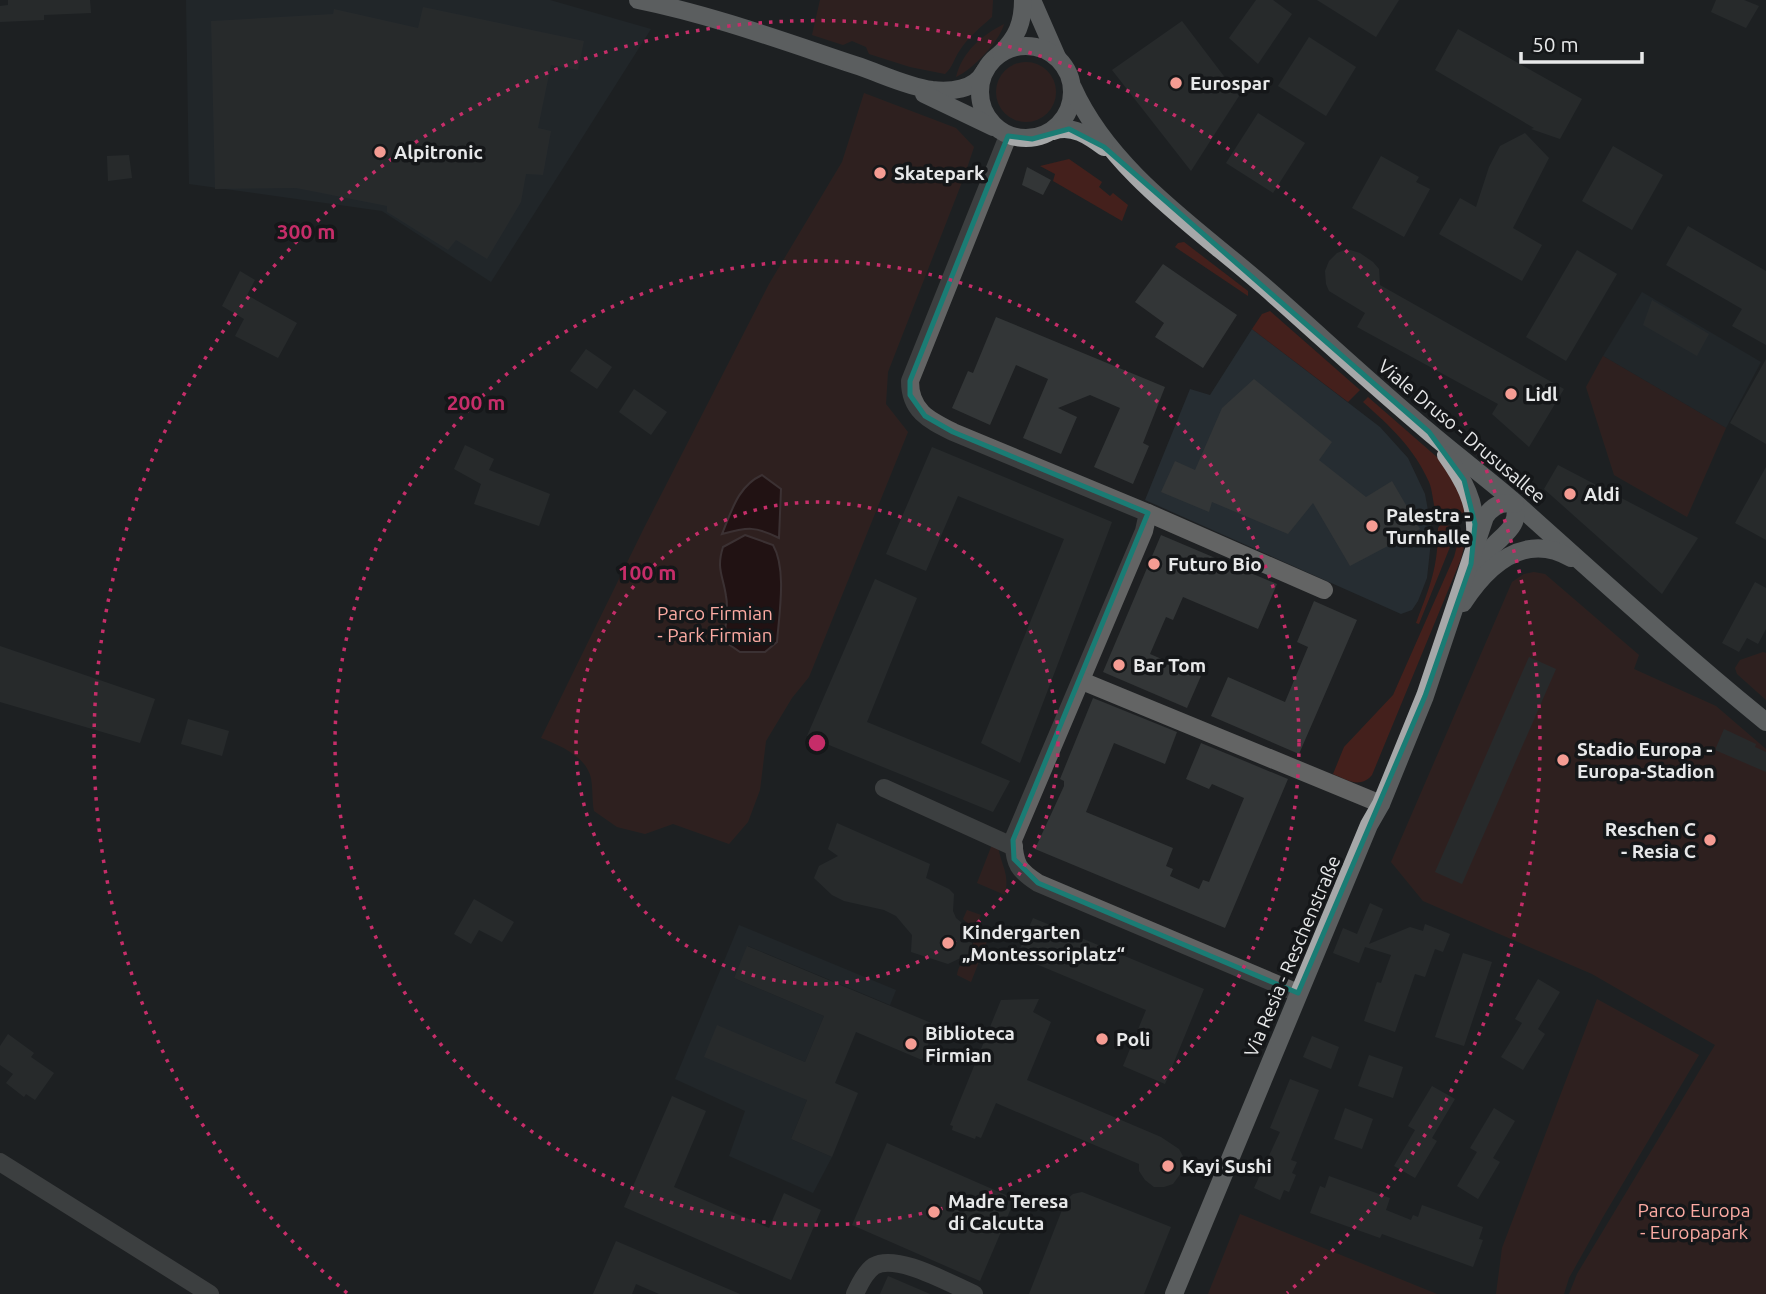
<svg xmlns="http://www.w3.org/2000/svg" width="1766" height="1294" viewBox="0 0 1766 1294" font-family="Ubuntu,sans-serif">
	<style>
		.built { fill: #262d32 }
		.green { fill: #44201c }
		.water { fill: #270001; stroke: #614647; stroke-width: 2 }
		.building { fill: #333637 }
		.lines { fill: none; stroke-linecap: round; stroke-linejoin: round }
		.minor { stroke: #636464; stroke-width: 18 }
		.major { stroke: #a6a8a9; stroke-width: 18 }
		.marked { fill: none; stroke: #1a7c74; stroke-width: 5; stroke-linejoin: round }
		.ring { fill: none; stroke: #c62d69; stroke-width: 3.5; stroke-dasharray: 3.5 7 }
		.poi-dot { fill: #f59c93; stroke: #151719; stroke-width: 2.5 }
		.labels { text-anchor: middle; stroke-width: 7; stroke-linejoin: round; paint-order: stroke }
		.poi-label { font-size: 19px; font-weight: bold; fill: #e7e8e9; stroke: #151719; text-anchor: start }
		.street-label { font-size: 19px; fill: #e7e8e9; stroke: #151719 }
		.park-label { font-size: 19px; fill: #fcaba3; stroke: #151719 }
		.centre { fill: #c62d69; stroke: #151719; stroke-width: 3.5 }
		.ring-label { font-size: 21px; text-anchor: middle; font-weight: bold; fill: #c62d69; stroke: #151719; stroke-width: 7; stroke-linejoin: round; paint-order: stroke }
	</style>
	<rect width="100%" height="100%" fill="#1e2022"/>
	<!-- built -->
	<g class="built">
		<polygon points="186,0 550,0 651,29 491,282 382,211 189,184"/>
		<polygon points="1642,292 1761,362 1726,428 1603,356"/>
		<polygon points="1252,329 1380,427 1408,458 1425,494 1432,532 1427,578 1418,601 1412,610 1401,614 1145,500 1190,389 1210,395"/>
		<polygon points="739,925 896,990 890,1005 748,946 734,978 824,1016 805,1062 718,1026 807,1100 791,1139 832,1157 813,1193 729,1156 745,1111 675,1079"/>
	</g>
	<!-- green -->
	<g class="green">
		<path d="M820,0H993L992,17C980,28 969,36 960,50C954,58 953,67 945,74L910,67L869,54L866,47L852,41L843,45L812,35Z"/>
		<path d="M1004,24C999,42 973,69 956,77C962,52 982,35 1004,24Z"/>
		<circle cx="1026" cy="92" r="30"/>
		<path d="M864,93L956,128L974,147L964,177L888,372L886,404L908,432L809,677L792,698L766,741L760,790L748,822L729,844L673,824L645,834L617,827L594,811C592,801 593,789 591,778C586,756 559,745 541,738L644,528L769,284L842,162Z"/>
		<polygon points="1069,159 1102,182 1099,187 1110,196 1113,193 1128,205 1122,221 1053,181 1055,174 1040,166"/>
		<polygon points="1184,242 1248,291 1248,296 1175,247 1178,243"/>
		<polygon points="1270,311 1360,390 1348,402 1252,329 1262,314"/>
		<polygon points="1603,356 1726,428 1687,517 1614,475 1586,387"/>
		<path d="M1368,397L1438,458L1459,487L1467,516L1440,519C1432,509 1434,494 1429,482C1414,448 1390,426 1363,402Z"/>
		<path d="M1440,525L1451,526L1452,542L1419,624L1416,623C1430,586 1438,568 1438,528Z"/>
		<path d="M1458,542L1465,543L1461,559L1372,775C1360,789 1347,780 1333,774L1344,747L1393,695L1454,557Z"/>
		<polygon points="1534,572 1545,574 1639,655 1634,669 1716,706 1766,749 1766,1294 1569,1294 1577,1274 1715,1045 1592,974 1423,901 1391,862 1512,582 1524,574"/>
		<polygon points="1763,652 1766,653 1766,700 1737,674 1735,668 1740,660"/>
		<path d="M993,842L998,846C1001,866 1010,873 1005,895L977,883Z"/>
		<path d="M967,910L981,915L978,925L991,931L971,982L957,975C960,958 974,952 976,931L963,919Z"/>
		<polygon points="1597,999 1699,1055 1603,1217 1569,1278 1564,1294 1496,1294 1502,1248"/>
		<polygon points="1240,1214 1437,1294 1208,1294"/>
	</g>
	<!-- water -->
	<g class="water">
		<path d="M762,475L781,489L779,538C755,526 748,527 722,534C732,510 738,486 762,475Z"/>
		<path d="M745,535L773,545C787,569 779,615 777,642L765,652H740L724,641C725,627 729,610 726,596C723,575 716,569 723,547Z"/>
	</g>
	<!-- building -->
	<g class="building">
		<polygon points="8,0 90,0 91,13 44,15 44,20 0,22 0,6 8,5"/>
		<polygon points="1256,0 1273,0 1292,14 1258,64 1229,38"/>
		<polygon points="1317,0 1399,0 1376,37"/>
		<polygon points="1716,0 1744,0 1759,6 1746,28 1711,12"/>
		<polygon points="423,7 584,41 578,70 551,65 538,128 551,131 543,175 526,174 521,202 487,259 456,240 448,250 387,212 387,206 296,188 215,189 211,21 333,14 334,9 418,28"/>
		<polygon points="1182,21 1239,96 1191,171 1112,70"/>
		<polygon points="1458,29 1582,99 1560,139 1531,129 1534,128 1435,70"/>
		<polygon points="1309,37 1356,67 1326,116 1278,86"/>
		<polygon points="1258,113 1305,143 1273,193 1226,163"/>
		<polygon points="1525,133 1549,158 1513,228 1542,245 1522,281 1439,234 1460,198 1476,207 1489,167 1500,146"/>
		<polygon points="1613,146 1663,175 1632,230 1582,201"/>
		<polygon points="129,155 132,178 108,181 107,156"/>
		<polygon points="1381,156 1419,177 1416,182 1430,189 1404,237 1352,208"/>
		<polygon points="1027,167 1051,180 1043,195 1022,185"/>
		<polygon points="1688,226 1766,271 1766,345 1732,326 1742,309 1666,265"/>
		<polygon points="1347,249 1360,253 1373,262 1379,269 1380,285 1564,389 1529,447 1492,414 1498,404 1357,327 1365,313 1329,291 1326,284 1325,271 1329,261 1337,253"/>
		<polygon points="1577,250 1617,274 1566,361 1526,337"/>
		<polygon points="1163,264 1237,315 1203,368 1155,337 1164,323 1135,302"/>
		<polygon points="240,271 255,280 247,295 297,323 278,358 235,336 244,319 222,306"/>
		<polygon points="1652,300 1709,334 1697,356 1643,325"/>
		<polygon points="996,317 1165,387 1143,443 1149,446 1133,484 1094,467 1120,408 1090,395 1058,408 1077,417 1061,454 1023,438 1048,379 1016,365 990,425 952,408 968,371 973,373"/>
		<polygon points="586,349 612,367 597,389 570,371"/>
		<polygon points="1766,359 1766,444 1730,423"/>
		<polygon points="1254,379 1332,442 1319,460 1366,497 1392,481 1420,529 1350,566 1313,503 1288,534 1212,502 1209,512 1161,492 1175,461 1195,470 1222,408"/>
		<polygon points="634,389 667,412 651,435 619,412"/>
		<polygon points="465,445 494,459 489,470 550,494 539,526 474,504 481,484 454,469"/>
		<polygon points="932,447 1112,522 1020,763 981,743 1064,539 958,496 926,571 886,554"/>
		<polygon points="1558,465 1698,538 1662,594 1544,489"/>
		<polygon points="1766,467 1766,540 1735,523"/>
		<polygon points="1161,535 1277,584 1258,629 1183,597 1173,620 1166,617 1150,654 1201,676 1187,708 1103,672"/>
		<polygon points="875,579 917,598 867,722 1010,781 993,812 807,736"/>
		<polygon points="1755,582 1766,588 1766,629 1758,644 1747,638 1739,652 1722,643"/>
		<polygon points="1314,601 1357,620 1299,754 1211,716 1228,677 1285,702 1308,647 1297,642"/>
		<polygon points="0,646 155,699 140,743 0,702"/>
		<polygon points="1529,657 1556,669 1462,884 1435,872"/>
		<polygon points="1093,698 1177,732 1165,764 1114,743 1086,812 1173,848 1166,866 1173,869 1170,876 1199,889 1203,880 1209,882 1244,798 1212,784 1209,789 1186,779 1201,743 1288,779 1225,928 1035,849 1064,786 1064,781 1060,779"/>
		<polygon points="188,719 229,731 222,756 181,744"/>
		<polygon points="1724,729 1756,744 1755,747 1766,752 1766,772 1715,750"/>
		<polygon points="837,823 930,864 926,878 949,889 954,894 953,911 956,918 969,929 972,938 972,946 969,954 948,964 911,952 912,935 896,916 884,910 844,901 832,895 814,878 819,866 838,856 828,849"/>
		<polygon points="474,899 514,922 502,942 479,930 471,944 454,934"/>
		<polygon points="1370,903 1383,909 1369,944 1410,927 1423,931 1425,924 1450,934 1443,952 1435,949 1425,977 1415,974 1395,1032 1364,1021 1377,982 1381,983 1391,955 1365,947 1359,963 1333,953 1343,928 1357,934"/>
		<polygon points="1033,918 1204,989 1165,1084 1123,1066 1146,1010 1017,956"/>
		<polygon points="747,946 936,1025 922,1060 856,1032 835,1083 858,1093 832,1157 791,1139 807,1100 704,1057 717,1025 805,1062 824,1016 734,978"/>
		<polygon points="1463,953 1492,962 1464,1046 1435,1037"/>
		<polygon points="1538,979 1560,992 1538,1029 1545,1034 1523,1070 1501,1057 1522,1023 1515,1019"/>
		<polygon points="1039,999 1033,1012 1051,1022 1027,1080 1161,1137 1179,1149 1184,1158 1184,1169 1173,1184 1164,1187 1154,1187 1145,1180 1139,1171 1139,1164 996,1103 981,1138 976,1136 975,1139 952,1130 953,1126 950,1125 1001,1000"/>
		<polygon points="8,1034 34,1053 31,1057 54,1073 35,1100 26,1094 24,1097 6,1083 13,1074 0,1065 0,1046"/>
		<polygon points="1312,1036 1339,1047 1331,1069 1303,1057"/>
		<polygon points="1369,1055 1403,1067 1393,1098 1358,1086"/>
		<polygon points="1290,1079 1319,1090 1291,1160 1297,1162 1292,1173 1296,1175 1289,1192 1284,1190 1280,1200 1254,1188 1280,1132 1270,1128"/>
		<polygon points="1432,1086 1455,1099 1432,1138 1437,1141 1415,1178 1394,1166 1415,1130 1408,1126"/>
		<polygon points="672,1096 706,1111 674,1187 769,1228 784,1193 821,1210 791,1280 624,1207"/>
		<polygon points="1345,1108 1373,1119 1362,1149 1334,1139"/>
		<polygon points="1494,1108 1515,1121 1493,1158 1500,1162 1478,1199 1457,1186 1477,1152 1470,1148"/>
		<polygon points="887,1143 1015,1199 980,1281 852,1225"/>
		<polygon points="1329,1176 1390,1198 1386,1210 1411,1220 1413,1215 1418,1217 1422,1205 1483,1227 1479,1239 1483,1240 1473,1267 1382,1234 1380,1238 1310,1213 1320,1186 1325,1188"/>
		<polygon points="1082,1192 1171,1227 1144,1294 1029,1294 1066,1200 1073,1194"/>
		<polygon points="616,1241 740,1294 659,1294 636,1284 632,1294 593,1294"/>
		<polygon points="888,1276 930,1294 880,1294"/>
	</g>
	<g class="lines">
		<!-- minor -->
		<g class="minor">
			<path d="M1008,136L910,381C910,411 929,420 953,432L1148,513L1144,531L1013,840C1015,865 1018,870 1038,883L1298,993"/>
			<polyline points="1148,513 1324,590"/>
			<polyline points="1082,681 1381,804"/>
			<polyline points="884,788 1014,847"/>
			<polyline points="0,1162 210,1294"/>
			<path d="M855,1294C859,1285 865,1272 874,1266C897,1253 950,1284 974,1294"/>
		</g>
		<!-- major -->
		<g class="major">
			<path d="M638,0C712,15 783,41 855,65C880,73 905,86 932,90C950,92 975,90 984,72"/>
			<polyline points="1032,0 1057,57"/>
			<circle cx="1026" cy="92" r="46"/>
			<path d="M1001,53C1017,37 1023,23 1023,0"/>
			<path d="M1073,88C1112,175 1205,233 1274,295C1326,341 1376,388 1429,432C1456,455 1484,476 1511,499C1595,574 1679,651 1766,722"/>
			<polyline points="924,94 993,127"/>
			<path d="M1053,131C1072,124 1089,136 1104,147"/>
			<path d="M1446,455C1463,479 1477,503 1475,535"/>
			<path d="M1475,573C1480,563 1486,553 1494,545C1508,531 1519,525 1515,504"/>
			<path d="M1463,603C1488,565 1525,531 1571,558"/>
			<path d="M1174,1294L1369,825L1381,804L1425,696L1485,517C1492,506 1502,501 1515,504"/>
		</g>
	</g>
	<!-- marked area -->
	<path d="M0 0H1766V1294H0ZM1069,129L1104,147L1429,432L1464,480L1475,524L1471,564L1425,696L1298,993L1038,883L1014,859L1013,840L1148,513L953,432L925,416L910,395V381L1008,136L1032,139Z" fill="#1e2022" fill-opacity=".55" fill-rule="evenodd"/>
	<path class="marked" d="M1069,129L1104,147L1429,432L1464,480L1475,524L1471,564L1425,696L1298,993L1038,883L1014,859L1013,840L1148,513L953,432L925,416L910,395V381L1008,136L1032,139Z"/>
	<!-- distance rings -->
	<g class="ring">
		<circle cx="817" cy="743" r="241"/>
		<circle cx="817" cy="743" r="482"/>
		<path d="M347 1293A723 723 0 1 1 1287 1293"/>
	</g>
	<!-- markers -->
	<g class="poi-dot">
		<circle cx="1176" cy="83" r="7"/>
		<circle cx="380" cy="152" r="7"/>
		<circle cx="880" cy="173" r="7"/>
		<circle cx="1511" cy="394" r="7"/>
		<circle cx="1570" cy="494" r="7"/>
		<circle cx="1372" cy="526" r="7"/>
		<circle cx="1154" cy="564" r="7"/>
		<circle cx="1119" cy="665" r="7"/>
		<circle cx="1563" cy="760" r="7"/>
		<circle cx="1710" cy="840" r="7"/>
		<circle cx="948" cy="943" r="7"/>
		<circle cx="1102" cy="1039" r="7"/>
		<circle cx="911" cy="1044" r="7"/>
		<circle cx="1168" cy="1166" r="7"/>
		<circle cx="934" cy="1212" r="7"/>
	</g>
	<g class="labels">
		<!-- poi labels -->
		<g class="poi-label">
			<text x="1190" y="90">Eurospar</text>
			<text x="394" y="159">Alpitronic</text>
			<text x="894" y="180">Skatepark</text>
			<text x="1525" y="401">Lidl</text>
			<text x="1584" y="501">Aldi</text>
			<text x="1386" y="522">Palestra -<tspan x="1386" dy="22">Turnhalle</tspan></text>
			<text x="1168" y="571">Futuro Bio</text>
			<text x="1133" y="672">Bar Tom</text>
			<text x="1577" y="756">Stadio Europa -<tspan x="1577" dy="22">Europa-Stadion</tspan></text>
			<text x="1696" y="836" text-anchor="end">Reschen C<tspan x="1696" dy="22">- Resia C</tspan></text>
			<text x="962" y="939">Kindergarten<tspan x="962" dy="22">„Montessoriplatz“</tspan></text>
			<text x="925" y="1040">Biblioteca<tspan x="925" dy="22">Firmian</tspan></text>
			<text x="1116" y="1046">Poli</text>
			<text x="1182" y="1173">Kayi Sushi</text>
			<text x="948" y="1208">Madre Teresa<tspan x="948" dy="22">di Calcutta</tspan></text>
		</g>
		<!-- street labels -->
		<g class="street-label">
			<text transform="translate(1462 431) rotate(40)" y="7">Viale Druso - Drususallee</text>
			<text transform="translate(1292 956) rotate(-67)" y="7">Via Resia - Reschenstraße</text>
		</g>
		<!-- park labels -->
		<g class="park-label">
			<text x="715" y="620">Parco Firmian<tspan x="715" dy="22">- Park Firmian</tspan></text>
			<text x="1694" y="1217">Parco Europa<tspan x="1694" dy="22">- Europapark</tspan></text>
		</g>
	</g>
	<circle cx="817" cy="743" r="10" class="centre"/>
	<g class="ring-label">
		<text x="306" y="239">300 m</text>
		<text x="476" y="410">200 m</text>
		<text x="647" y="580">100 m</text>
	</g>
	<!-- scale -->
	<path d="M1521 52v10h121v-10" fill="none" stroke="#e7e8e9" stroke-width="3.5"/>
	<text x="1532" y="52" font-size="21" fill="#e7e8e9" stroke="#151719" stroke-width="5" paint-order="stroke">50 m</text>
</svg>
